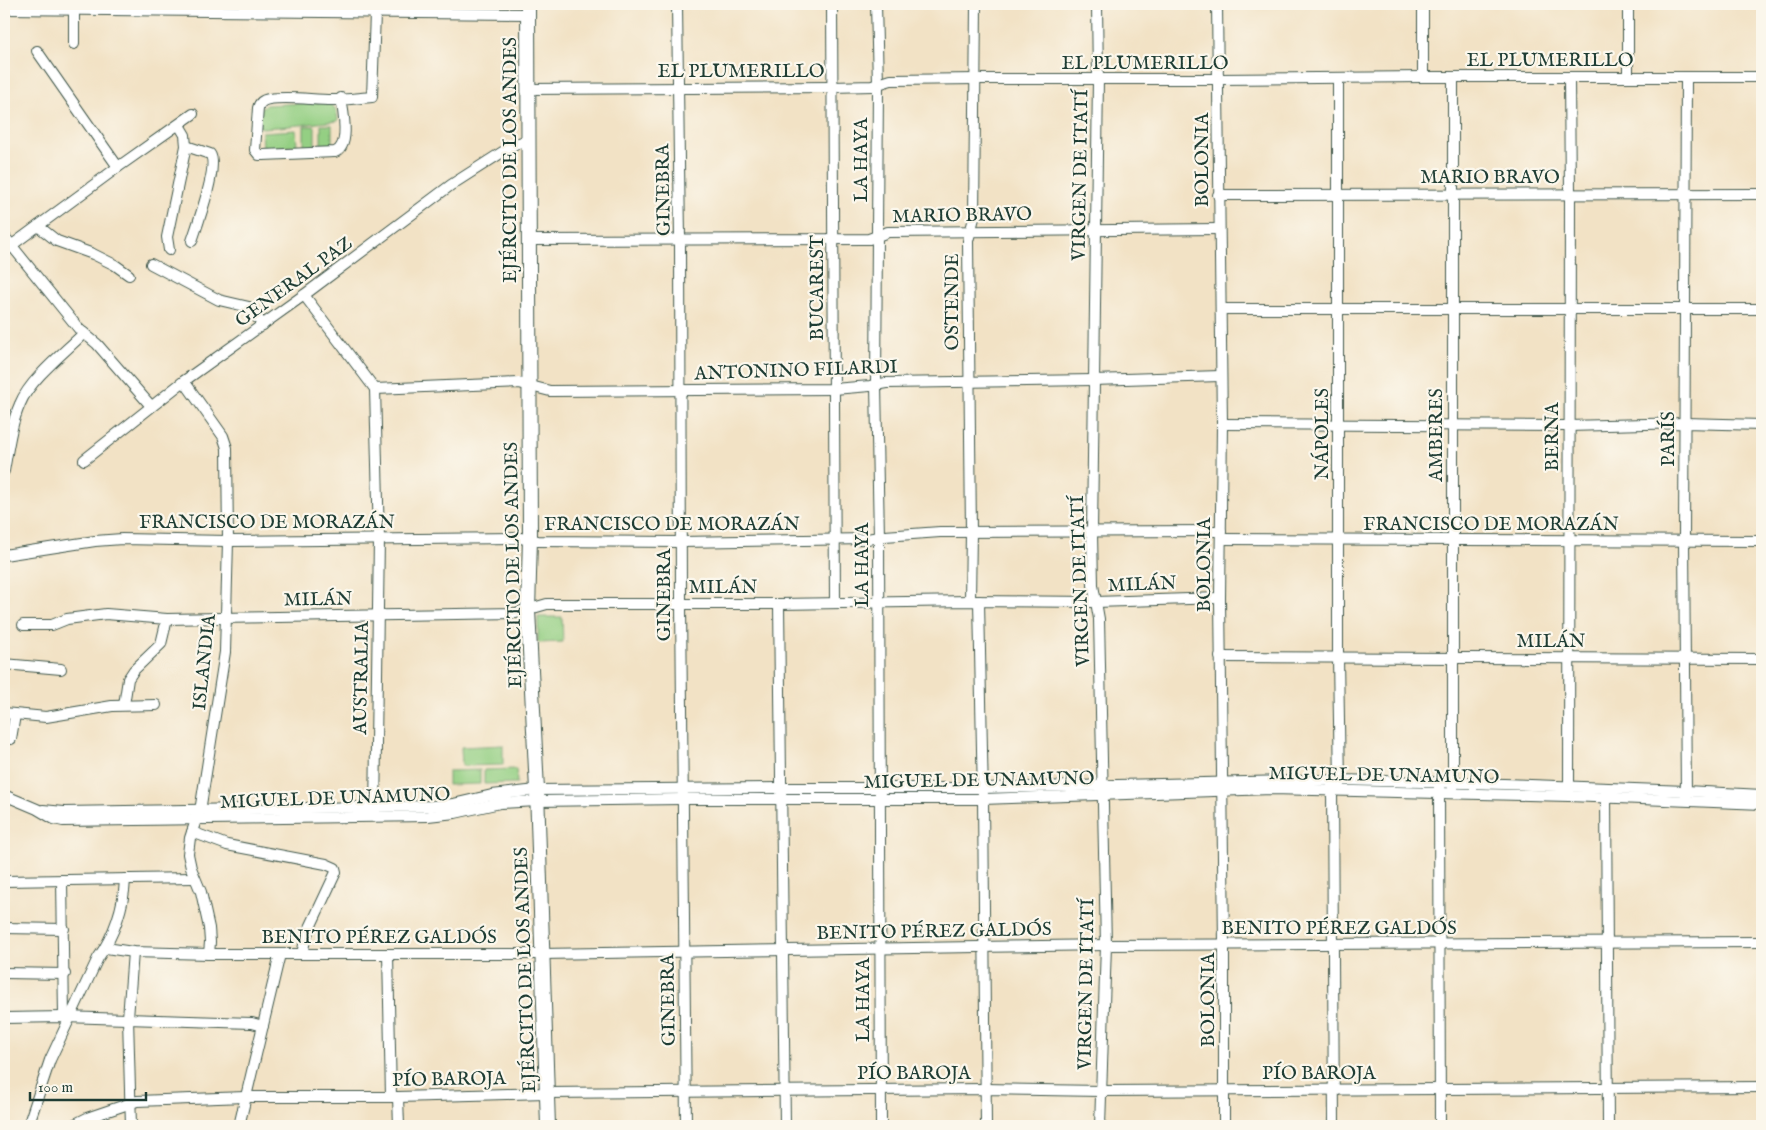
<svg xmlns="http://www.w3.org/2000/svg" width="1766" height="1130" viewBox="0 0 1766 1130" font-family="'IM FELL English',serif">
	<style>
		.green { fill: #94cf83; stroke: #5a865c }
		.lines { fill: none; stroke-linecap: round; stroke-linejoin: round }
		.minor-casing { stroke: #3f564a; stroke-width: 12 }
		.major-casing { stroke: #3f564a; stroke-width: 16 }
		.minor { stroke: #fff; stroke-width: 10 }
		.major { stroke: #fff; stroke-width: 14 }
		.labels { text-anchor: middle; stroke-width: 4.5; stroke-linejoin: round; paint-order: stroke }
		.street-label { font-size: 19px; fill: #1f3d34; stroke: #fbf7ec }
	</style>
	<rect width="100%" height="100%" fill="#fbf7ec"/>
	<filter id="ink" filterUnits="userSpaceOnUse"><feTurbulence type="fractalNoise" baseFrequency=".02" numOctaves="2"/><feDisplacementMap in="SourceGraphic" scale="10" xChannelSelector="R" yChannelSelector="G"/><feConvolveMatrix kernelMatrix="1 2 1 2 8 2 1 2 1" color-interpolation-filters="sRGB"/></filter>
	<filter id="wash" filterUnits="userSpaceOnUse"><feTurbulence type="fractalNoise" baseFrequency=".0096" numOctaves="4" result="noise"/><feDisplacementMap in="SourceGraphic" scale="20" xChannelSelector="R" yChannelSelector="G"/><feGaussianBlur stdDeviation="1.12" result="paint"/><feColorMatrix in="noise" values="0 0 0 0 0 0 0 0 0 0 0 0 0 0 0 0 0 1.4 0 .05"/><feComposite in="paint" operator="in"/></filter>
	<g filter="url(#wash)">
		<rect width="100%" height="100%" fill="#f2e2c5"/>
		<!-- green -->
		<g class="green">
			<path d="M326,102C336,106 337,111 338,121C313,123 288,127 263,128L259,127L260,109L266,105Z"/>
			<rect x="321" y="125" width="11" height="20"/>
			<polygon points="304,126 315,126 315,146 304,147"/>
			<polygon points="296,130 297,146 263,148 262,132"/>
			<polygon points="538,617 562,617 563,642 538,643"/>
			<polygon points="503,745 503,765 462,766 461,747"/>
			<polygon points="516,769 517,783 484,784 484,770"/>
			<polygon points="480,770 480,784 448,785 448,771"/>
		</g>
	</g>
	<g filter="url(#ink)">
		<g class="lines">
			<!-- minor casing -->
			<g class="minor-casing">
				<g id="minor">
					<polyline points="677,4 680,240 681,604 686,1126"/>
					<polyline points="832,4 835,602"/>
					<polyline points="876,4 878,84 876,385 879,537 881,1126"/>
					<polyline points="1097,4 1098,79 1092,532 1093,585 1099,619 1106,945 1100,1126"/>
					<polyline points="1217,4 1222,424 1220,598 1224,946 1224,1126"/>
					<polyline points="1423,4 1423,77"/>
					<polyline points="1628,4 1628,77"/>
					<polyline points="74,5 74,44"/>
					<polyline points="4,9 528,14"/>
					<polyline points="37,51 118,167"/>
					<polyline points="1453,77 1453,789"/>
					<polyline points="1569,77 1570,193 1569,793"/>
					<polyline points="1338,78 1338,657 1340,785"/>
					<polyline points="528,89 832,87 872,86 891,80 977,79 1218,79 1423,77 1762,77"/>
					<path d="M341,98C343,111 351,146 335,152L263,155H259L255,150L258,108C259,103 263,100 269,99C290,96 312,100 332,100C345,100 359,98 372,97L375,13"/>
					<path d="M186,146L210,154C219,165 197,226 192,241"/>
					<polyline points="1218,195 1762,194"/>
					<polyline points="38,226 57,241 93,254 115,265 129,275"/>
					<polyline points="4,236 79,329 97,344 151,406"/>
					<polyline points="528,240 869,239 888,232 1219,229"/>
					<polyline points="169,250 167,237 186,146 185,135 179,125"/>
					<polyline points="4,251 118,167 193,114"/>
					<polyline points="151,264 219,300 249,307 263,325"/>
					<polyline points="304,295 375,389 379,539 375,812"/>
					<polyline points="1221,309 1762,309"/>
					<polyline points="184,381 223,436 227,448 228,541 225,652 201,805 190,838 188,854 191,868 201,892 209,928 210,942 209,954"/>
					<polyline points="375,389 519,383 550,391 834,389 870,386 886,383 1093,380 1220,376"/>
					<polyline points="1222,424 1568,426 1685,423 1762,425"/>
					<polyline points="84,460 184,381 304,295 451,185 515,144 529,140"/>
					<path d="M4,471C8,449 11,424 20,404C30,379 65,352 84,333"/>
					<polyline points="1221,539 1762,541"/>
					<polyline points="4,555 95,541 122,539 228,541 520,538 538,541 681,542 867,539 885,536 940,532 1221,531"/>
					<polyline points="970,601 971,532 968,241 974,218 976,4"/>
					<polyline points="979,601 983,799 986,1126"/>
					<polyline points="779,604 785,1126"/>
					<polyline points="23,625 52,625 67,619 106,614 167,619 516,613 547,604 779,604 970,601 1096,602 1220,598"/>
					<polyline points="1220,657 1762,659"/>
					<polyline points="4,664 61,669"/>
					<polyline points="124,705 128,679 134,670 161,644 167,619"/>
					<polyline points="4,713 46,717 112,706 156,705"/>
					<polyline points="4,737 11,739 15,715"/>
					<polyline points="1332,785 1334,1126"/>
					<polyline points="1439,786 1440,1126"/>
					<polyline points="1606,792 1608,1126"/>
					<polyline points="4,795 37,809 54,819 63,821 428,816 455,813 500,803 537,801 682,799 983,799 1272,789 1569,796 1762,804"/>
					<polyline points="1686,797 1684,540 1686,77"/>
					<polyline points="43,810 64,812 432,806 453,804 492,795 537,790 781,788 983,788 1339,780 1504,784 1686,791 1762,795"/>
					<polyline points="192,832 227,845 326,864 335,868 336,872 306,936 302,954"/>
					<polyline points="62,880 64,1017"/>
					<polyline points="4,881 194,878"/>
					<polyline points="4,928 64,929"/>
					<polyline points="106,948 133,952 209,954 542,954 1106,945 1762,942"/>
					<polyline points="388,954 391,1097"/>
					<polyline points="4,973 65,974"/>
					<polyline points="4,1018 64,1017 252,1023 263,1026"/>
					<polyline points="398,1097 399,1126"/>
					<path d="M28,1126L50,1060L98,958C114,936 124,906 125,879"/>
					<polyline points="71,1126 87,1118 137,1101 245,1097 398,1097 546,1093 986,1089 1101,1091 1762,1087"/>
					<polyline points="131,1126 128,1018 133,952"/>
					<polyline points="239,1126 280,954"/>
				</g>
			</g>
			<!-- major casing -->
			<g class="major-casing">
				<polyline id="major" points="528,4 530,539 528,610 537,790 548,1126"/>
			</g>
			<!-- minor -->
			<use href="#minor" class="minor"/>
			<!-- major -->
			<use href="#major" class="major"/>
		</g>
	</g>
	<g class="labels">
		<!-- street labels -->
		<g class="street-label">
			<text x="1550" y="66">EL PLUMERILLO</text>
			<text x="1145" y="69">EL PLUMERILLO</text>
			<text x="741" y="77">EL PLUMERILLO</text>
			<text transform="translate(509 160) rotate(-90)" y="7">EJÉRCITO DE LOS ANDES</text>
			<text transform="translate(860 160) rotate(-90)" y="7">LA HAYA</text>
			<text transform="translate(1201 160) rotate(-90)" y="7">BOLONIA</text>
			<text transform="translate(1079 175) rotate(-89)" y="7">VIRGEN DE ITATÍ</text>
			<text x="1490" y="183">MARIO BRAVO</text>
			<text transform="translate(662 190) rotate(-91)" y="7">GINEBRA</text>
			<text transform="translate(962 214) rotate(-1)" y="7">MARIO BRAVO</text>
			<text transform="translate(293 281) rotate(-36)" y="7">GENERAL PAZ</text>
			<text transform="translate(816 288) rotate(-90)" y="7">BUCAREST</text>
			<text transform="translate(951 302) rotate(-90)" y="7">OSTENDE</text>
			<text transform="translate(796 369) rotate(-2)" y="7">ANTONINO FILARDI</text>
			<text transform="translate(1321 434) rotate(-90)" y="7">NÁPOLES</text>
			<text transform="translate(1435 435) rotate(-90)" y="7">AMBERES</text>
			<text transform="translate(1551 437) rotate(-90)" y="7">BERNA</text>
			<text transform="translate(1667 439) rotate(-90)" y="7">PARÍS</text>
			<text x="267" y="528">FRANCISCO DE MORAZÁN</text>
			<text x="672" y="530">FRANCISCO DE MORAZÁN</text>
			<text x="1491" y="530">FRANCISCO DE MORAZÁN</text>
			<text transform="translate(512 565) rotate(-91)" y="7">EJÉRCITO DE LOS ANDES</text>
			<text transform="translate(861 565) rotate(-90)" y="7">LA HAYA</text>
			<text transform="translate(1203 565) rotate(-90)" y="7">BOLONIA</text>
			<text transform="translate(1079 581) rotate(-92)" y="7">VIRGEN DE ITATÍ</text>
			<text transform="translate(1142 583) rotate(-2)" y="7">MILÁN</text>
			<text x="723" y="593">MILÁN</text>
			<text transform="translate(663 595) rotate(-90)" y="7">GINEBRA</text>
			<text transform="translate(318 598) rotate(-1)" y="7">MILÁN</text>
			<text x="1551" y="647">MILÁN</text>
			<text transform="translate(203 662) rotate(-84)" y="7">ISLANDIA</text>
			<text transform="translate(360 678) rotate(-89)" y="7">AUSTRALIA</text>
			<text transform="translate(1384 774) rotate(1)" y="7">MIGUEL DE UNAMUNO</text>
			<text transform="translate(979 779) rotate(-1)" y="7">MIGUEL DE UNAMUNO</text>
			<text transform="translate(335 797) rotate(-2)" y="7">MIGUEL DE UNAMUNO</text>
			<text x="1339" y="934">BENITO PÉREZ GALDÓS</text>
			<text transform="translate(934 930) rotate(-1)" y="7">BENITO PÉREZ GALDÓS</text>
			<text x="379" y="943">BENITO PÉREZ GALDÓS</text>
			<text transform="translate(524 970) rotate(-92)" y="7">EJÉRCITO DE LOS ANDES</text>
			<text transform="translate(1085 984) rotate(-89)" y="7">VIRGEN DE ITATÍ</text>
			<text transform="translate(667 1000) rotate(-91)" y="7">GINEBRA</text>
			<text transform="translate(862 1000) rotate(-90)" y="7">LA HAYA</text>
			<text transform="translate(1207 1000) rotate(-90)" y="7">BOLONIA</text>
			<text x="914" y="1079">PÍO BAROJA</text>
			<text x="1319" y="1079">PÍO BAROJA</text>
			<text transform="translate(449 1078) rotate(-1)" y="7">PÍO BAROJA</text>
		</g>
	</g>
	<!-- margin -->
	<rect width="1766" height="1130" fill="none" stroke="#fbf7ec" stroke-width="20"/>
	<!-- scale -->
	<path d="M30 1092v8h116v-8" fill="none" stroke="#1f3d34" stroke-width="2.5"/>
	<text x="38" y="1092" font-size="15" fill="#1f3d34" stroke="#fbf7ec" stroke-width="4" paint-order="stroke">100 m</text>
</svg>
